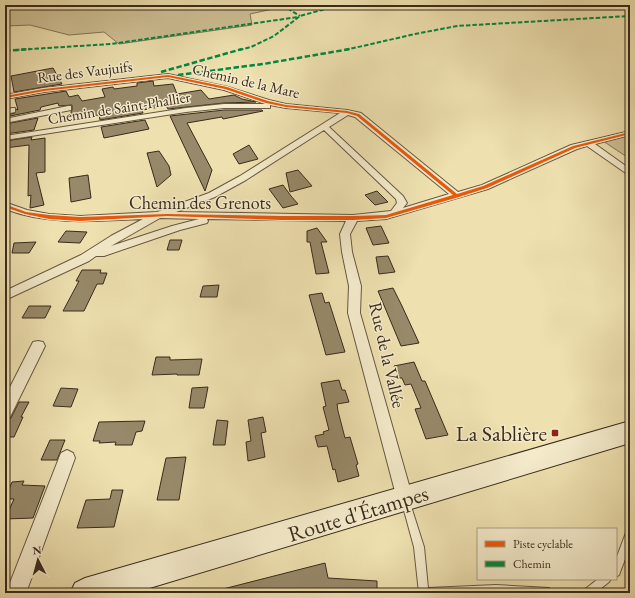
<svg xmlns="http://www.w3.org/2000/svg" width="635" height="598" viewBox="0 0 635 598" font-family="'EB Garamond',serif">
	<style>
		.green { fill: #cfc196; stroke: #84765a }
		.building { fill: #978969; stroke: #392b1d }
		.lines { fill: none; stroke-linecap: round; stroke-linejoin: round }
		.lane-casing { stroke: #665842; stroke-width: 2 }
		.street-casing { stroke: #665842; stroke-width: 2 }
		.secondary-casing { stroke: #392b1d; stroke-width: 2 }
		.lane { fill: #f4ebcb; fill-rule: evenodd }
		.street { fill: #f4ebcb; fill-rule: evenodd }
		.secondary { fill: #f4ebcb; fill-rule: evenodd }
		.quiet-far1 { stroke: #00873e; stroke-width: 2; stroke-dasharray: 4.5 2; stroke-linecap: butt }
		.quiet { stroke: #00873e; stroke-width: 2.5; stroke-dasharray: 5.5 2.5; stroke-linecap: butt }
		.cycleway-casing { stroke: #f4ebcb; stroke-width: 2 }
		.cycleway { fill: #e8590c; fill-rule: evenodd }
		.poi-dot { fill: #8f2418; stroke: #f4ebcb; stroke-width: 1.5 }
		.labels { text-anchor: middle; stroke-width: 3; stroke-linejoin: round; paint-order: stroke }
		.far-street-label { font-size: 15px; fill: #392b1d; stroke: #f4ebcb }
		.street-label { font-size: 18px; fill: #392b1d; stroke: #f4ebcb }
		.near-poi-label { font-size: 22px; fill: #392b1d; stroke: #f4ebcb; text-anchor: end }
		.near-street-label { font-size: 22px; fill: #392b1d; stroke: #f4ebcb }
	</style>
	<rect width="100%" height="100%" fill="#eee0af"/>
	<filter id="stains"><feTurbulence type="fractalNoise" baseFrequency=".005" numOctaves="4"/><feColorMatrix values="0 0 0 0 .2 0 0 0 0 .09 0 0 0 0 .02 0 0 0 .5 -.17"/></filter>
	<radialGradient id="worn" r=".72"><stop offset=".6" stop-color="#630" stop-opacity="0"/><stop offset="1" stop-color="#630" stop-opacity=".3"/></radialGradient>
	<!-- green -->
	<g class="green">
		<polygon points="5,5 278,5 282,7 250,14 252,25 119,44 104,32 69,35 30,25 5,26"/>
		<polygon points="626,135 630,135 630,159 603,141"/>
	</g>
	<!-- building -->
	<g class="building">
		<polygon points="53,68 62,84 14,92 11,76"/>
		<polygon points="153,81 154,86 173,84 177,94 201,90 209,99 234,95 242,99 256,102 224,103 168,109 166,106 142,110 143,113 100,120 99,115 72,119 71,112 72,110 72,105 59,106 58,103 41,107 40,110 5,117 5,115 15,113 16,109 18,110 15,99 66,91 69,97 78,95 82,101 105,97 102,89 113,87 114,89 137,86 137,83"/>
		<polygon points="224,110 262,110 263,111 223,119 222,117 187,123 212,170 205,191 170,116"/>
		<polygon points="38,118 34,130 5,134 5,124"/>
		<polygon points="145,120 149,129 104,138 101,127"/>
		<polygon points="32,137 31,140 45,138 45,172 36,173 44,205 30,208 31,195 28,196 29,145 5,148 5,141"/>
		<polygon points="249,145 258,159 239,164 233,154"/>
		<polygon points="159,151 169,166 171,175 157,187 147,153"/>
		<polygon points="298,170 312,186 290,192 286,173"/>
		<polygon points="88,175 91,198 71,202 69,178"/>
		<polygon points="283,185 291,196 298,204 283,208 269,189"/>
		<polygon points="377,191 388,202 375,205 365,195"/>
		<polygon points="381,226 389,243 373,245 366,228"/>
		<polygon points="317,228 327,242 321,242 329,273 316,274 310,242 307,242 307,231"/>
		<polygon points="66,231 87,232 80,243 58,242"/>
		<polygon points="170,240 182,240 179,250 167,250"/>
		<polygon points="36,242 29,253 12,253 14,243"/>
		<polygon points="388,256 395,272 379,274 376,257"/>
		<polygon points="82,270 101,270 100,273 107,273 103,284 97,284 84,311 63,311 79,281 76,281"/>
		<polygon points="219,285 217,297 200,297 203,286"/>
		<polygon points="393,288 402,306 419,343 401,346 378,291"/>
		<polygon points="322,293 325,303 329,302 345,352 326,355 309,295"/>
		<polygon points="29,306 51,306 45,318 22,318"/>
		<polygon points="156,357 170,357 170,360 202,359 199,375 177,375 177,374 152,375"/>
		<polygon points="414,362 422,381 425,381 448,435 426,439 415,409 421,408 411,384 405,385 402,378 399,378 394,366"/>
		<polygon points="339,380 342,390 345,390 349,402 337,404 338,411 345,438 350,437 358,464 356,465 359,476 338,482 335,469 333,470 327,446 318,447 315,436 324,434 323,432 329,430 323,407 326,406 321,383"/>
		<polygon points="208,387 204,408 189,408 192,388"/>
		<polygon points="61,388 78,389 71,407 53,406"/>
		<polygon points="19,402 29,402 21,417 23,417 14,437 5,437 5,421 11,418"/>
		<polygon points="263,417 266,432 261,433 265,457 248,461 246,442 251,441 248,420"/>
		<polygon points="217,420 228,421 225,445 213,445"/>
		<polygon points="145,421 142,431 136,432 132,445 115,445 116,442 99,443 100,441 93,441 99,422"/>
		<polygon points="50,440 65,440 57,460 41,460"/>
		<polygon points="186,457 179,500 157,500 166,458"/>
		<polygon points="24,481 22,485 45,486 33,518 5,519 14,499 5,499 12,482"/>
		<polygon points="112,490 123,490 114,527 77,528 86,500 110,499"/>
		<polygon points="325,563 328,578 377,581 377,593 224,593 223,589"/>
	</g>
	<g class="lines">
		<!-- lane casing -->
		<g class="lane-casing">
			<g id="lane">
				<polygon points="406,499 409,500 410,503 424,547 428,588 496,585 549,588 552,590 554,593 419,593 414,547 402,503 403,500"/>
				<polygon points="630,529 630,546 619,575 616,577 616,559 627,530"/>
				<polygon points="598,579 611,579 609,582 595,593 582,593 584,590"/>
			</g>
		</g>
		<!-- street casing -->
		<g class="street-casing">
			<g id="street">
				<path d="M168,74L228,87L269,100L286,104L347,110L361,113L458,192L482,185L571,145L630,131V135L595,144L630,169V176L587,146L577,149L488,189L386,219L357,221L350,234L352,252L361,286L360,313L413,499L411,505L405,507L399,505L397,499L348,313L349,286L342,252L340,234L346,221L207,219L208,221L207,223L180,230L104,256H96L89,261L5,300V291L81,255L111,236L143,219C97,221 50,226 5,209V204H10L27,210L49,214L80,216L157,212L209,193L240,176L340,113L286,108L270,105V108H224L186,112L5,140V136L186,108L224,104H266L224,90L168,78L44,92L5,99V95L44,88ZM348,115L355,117L449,194L403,208L407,203L403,196L329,127ZM324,130L396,199L397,203L391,211L353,215L176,212L215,197L246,180ZM160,218L199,219L172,226L111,246Z"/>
				<polygon points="68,106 71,106 71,110 5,123 5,119"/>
				<polygon points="12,108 15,108 15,112 5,114 5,110"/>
				<polygon points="38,341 43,342 45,346 10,417 5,419 5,397 33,342"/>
				<polygon points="67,450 73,453 75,458 26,593 6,593 59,458 61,453"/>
			</g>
		</g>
		<!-- secondary casing -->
		<g class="secondary-casing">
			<polygon id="secondary" points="630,421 630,443 133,593 70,593 75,583 85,578"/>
		</g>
		<!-- lane -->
		<use href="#lane" class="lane"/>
		<!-- street -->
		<use href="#street" class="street"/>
		<!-- secondary -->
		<use href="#secondary" class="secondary"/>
		<!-- quiet-far1 -->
		<g class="quiet-far1">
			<polyline points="282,5 300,16"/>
			<polyline points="15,50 111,44 298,17"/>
			<polyline points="239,50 251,47 274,36 300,16 340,5"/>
			<polyline points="345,50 415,34 457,26 630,16"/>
		</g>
		<!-- quiet -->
		<g class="quiet">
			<polyline points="5,51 30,49"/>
			<polyline points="161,72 242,49"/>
			<polyline points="178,75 263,64 350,49"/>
		</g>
		<!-- cycleway casing -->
		<g class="cycleway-casing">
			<polygon id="cycleway" points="168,75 227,87 268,101 286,105 347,111 359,114 457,194 483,186 573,146 630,132 630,134 575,148 487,188 459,197 386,218 353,220 282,220 167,216 80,221 49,219 25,214 5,207 5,205 7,205 26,212 49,215 80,217 167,214 282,216 353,216 386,215 453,195 357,116 347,113 286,107 266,103 225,89 168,77 44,91 5,98 5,96 44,89"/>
		</g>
		<!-- cycleway -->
		<use href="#cycleway" class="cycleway"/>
	</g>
	<!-- markers -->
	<rect class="poi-dot" x="551" y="429" width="8" height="8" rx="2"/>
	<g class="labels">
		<!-- far-street labels -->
		<g class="far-street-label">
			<text transform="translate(85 72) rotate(-7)" y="5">Rue des Vaujuifs</text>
			<text transform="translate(246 81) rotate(13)" y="5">Chemin de la Mare</text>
			<text transform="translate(119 108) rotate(-9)" y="5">Chemin de Saint-Phallier</text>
		</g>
		<!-- street labels -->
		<g class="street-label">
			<text x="200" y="209">Chemin des Grenots</text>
			<text transform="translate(387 355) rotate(77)" y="6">Rue de la Vallée</text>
		</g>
		<!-- near-poi labels -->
		<g class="near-poi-label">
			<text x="547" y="441">La Sablière</text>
		</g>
		<!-- near-street labels -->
		<g class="near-street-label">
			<text transform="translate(358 513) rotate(-17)" y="8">Route d'Étampes</text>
		</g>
	</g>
	<!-- margin -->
	<rect width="635" height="598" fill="none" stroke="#eee0af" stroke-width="20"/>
	<rect x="6" y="6" width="623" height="586" fill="none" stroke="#392b1d" stroke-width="2"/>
	<rect x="10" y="10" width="615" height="578" fill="none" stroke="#392b1d"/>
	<!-- legend -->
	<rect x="477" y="528" width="140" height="52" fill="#f4ebcb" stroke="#a99e85"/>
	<rect x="485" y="541" width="20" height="6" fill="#e8590c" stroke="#a99e85"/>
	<text x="513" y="548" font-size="12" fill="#392b1d">Piste cyclable</text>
	<rect x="485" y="561" width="20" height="6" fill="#00873e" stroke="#a99e85"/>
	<text x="513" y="568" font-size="12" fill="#392b1d">Chemin</text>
	<!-- north arrow -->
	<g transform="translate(38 560) rotate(354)" stroke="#f4ebcb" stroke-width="3" paint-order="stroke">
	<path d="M0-3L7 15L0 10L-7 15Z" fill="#392b1d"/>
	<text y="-6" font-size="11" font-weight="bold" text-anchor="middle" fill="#392b1d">N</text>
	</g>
	<rect width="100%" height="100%" filter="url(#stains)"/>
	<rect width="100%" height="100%" fill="url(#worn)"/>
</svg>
